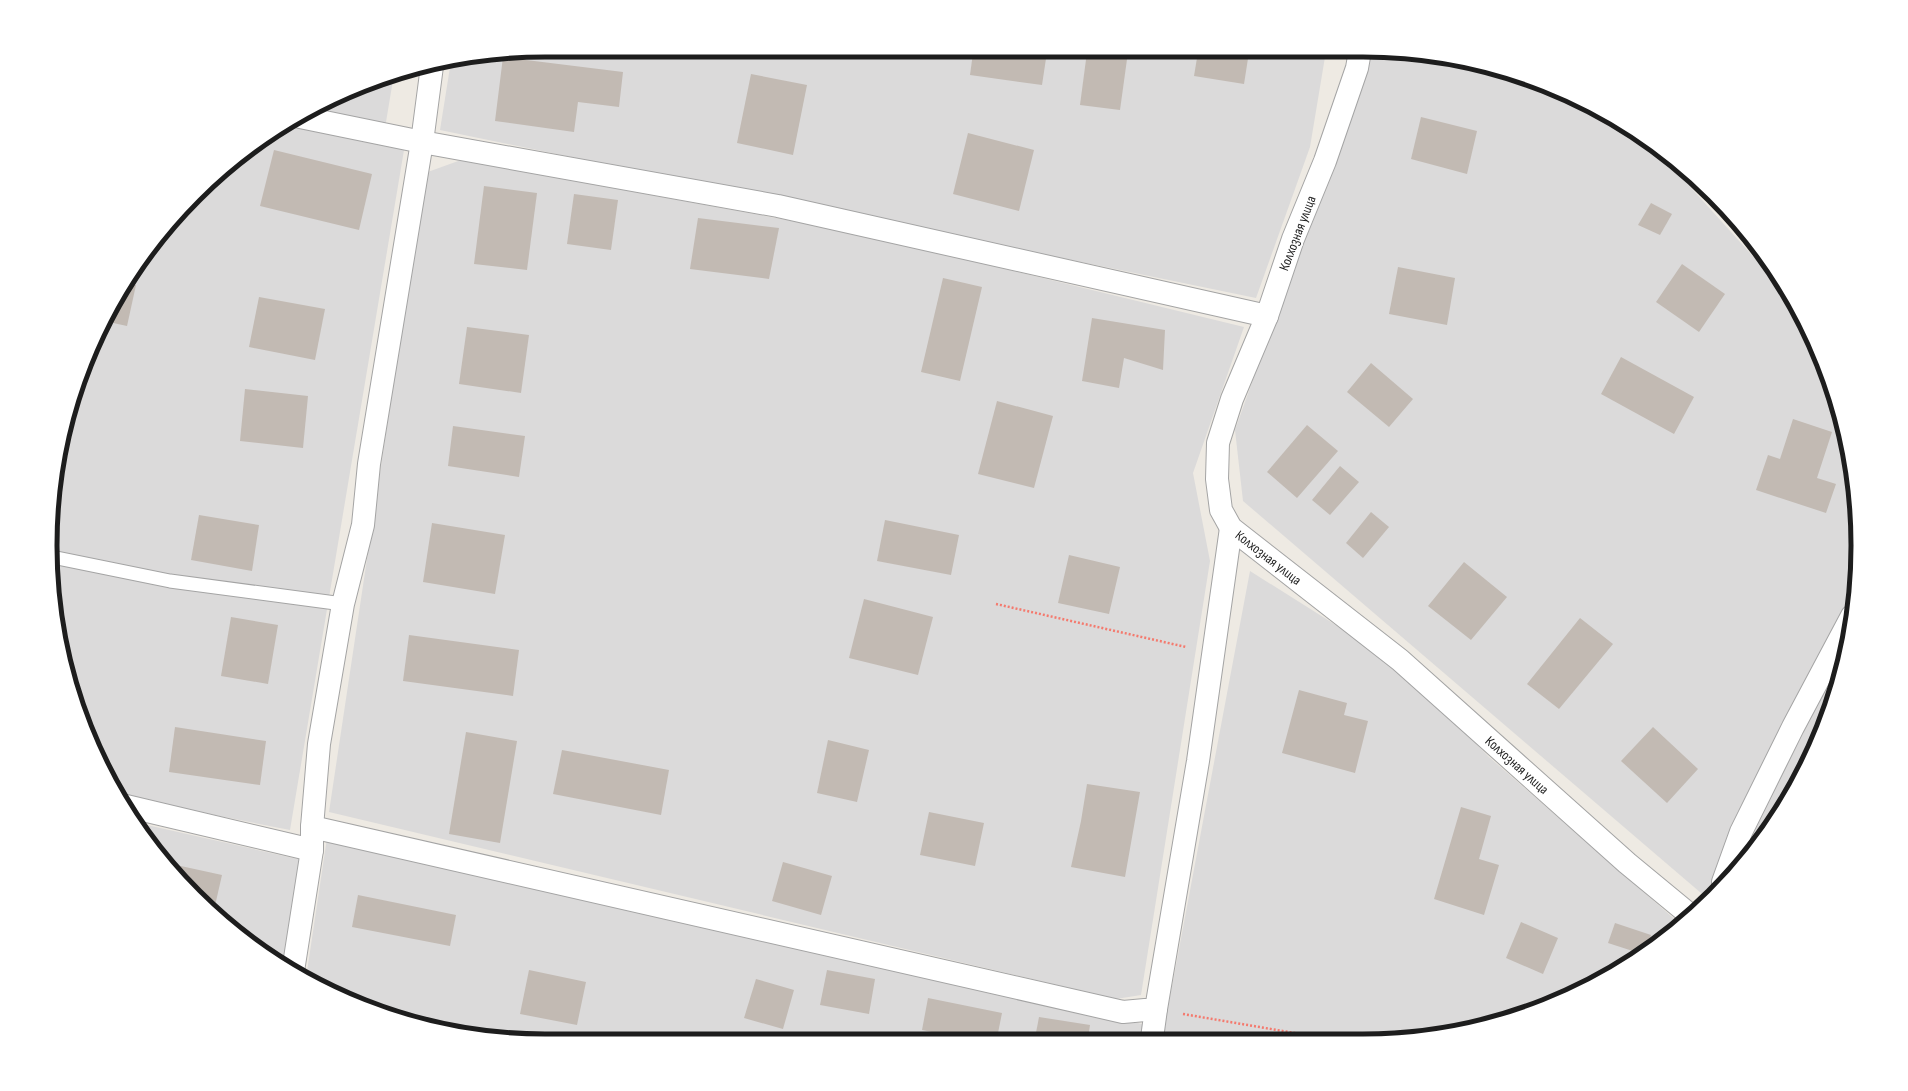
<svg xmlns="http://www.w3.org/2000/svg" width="1908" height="1091" viewBox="0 0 1908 1091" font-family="'Sofia Sans Condensed',sans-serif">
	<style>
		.residential { fill: #dbdada }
		.building { fill: #c2bab3 }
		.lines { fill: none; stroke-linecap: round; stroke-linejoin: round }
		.service-casing { stroke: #a4a4a4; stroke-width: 15 }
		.minor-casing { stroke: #a4a4a4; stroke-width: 24 }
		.path { stroke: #f47a6e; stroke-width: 2.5; stroke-dasharray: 2 2; stroke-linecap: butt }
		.service { stroke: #fff; stroke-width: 13 }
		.minor { stroke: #fff; stroke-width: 22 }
		.labels { text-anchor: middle; stroke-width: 4; stroke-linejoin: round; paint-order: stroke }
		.street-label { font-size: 14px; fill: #1d1d1d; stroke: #fff }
		.rim { fill: none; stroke: #1d1d1d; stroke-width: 5 }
	</style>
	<rect width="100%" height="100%" fill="#eeeae3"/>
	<!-- residential -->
	<g class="residential">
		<polygon points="1326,51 1310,147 1256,298 440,130 451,61 481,54"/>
		<polygon points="1370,51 1395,51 1491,67 1610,117 1656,149 1788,295 1807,327 1841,417 1857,513 1854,610 1832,705 1791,793 1708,899 1243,501 1235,430"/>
		<polygon points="394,74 384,134 304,115 326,101"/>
		<polygon points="287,125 404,150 290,830 118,796 88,735 60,642 51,578 54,481 67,417 101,327 134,270 195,195 244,152"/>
		<polygon points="461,160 857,233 1244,327 1193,473 1210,561 1141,995 1116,999 329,812 425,173"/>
		<polygon points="1250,571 1399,665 1489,757 1679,923 1638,958 1522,1015 1427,1037 513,1040 417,1024 306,978 327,838 1164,1029"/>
		<polygon points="138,823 302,860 285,965 219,918 173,872"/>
	</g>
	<!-- building -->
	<g class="building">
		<polygon points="1047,52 1042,85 970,75 973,53"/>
		<polygon points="1087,52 1128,52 1120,110 1080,105"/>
		<polygon points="1198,52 1249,52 1244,84 1194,76"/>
		<polygon points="1420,55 1485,66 1484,70 1420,57"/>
		<polygon points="503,57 623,72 619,107 578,102 574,132 495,121"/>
		<polygon points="751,74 807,85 793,155 737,143"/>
		<polygon points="1421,117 1477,131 1467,174 1411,159"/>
		<polygon points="968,133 1034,150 1019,211 953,194"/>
		<polygon points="274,150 372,174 359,230 260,206"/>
		<polygon points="484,186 537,193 527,270 474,264"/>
		<polygon points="574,194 618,200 611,250 567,244"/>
		<polygon points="1651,203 1672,214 1660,235 1638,225"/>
		<polygon points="698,218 779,228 769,279 690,269"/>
		<polygon points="1682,264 1725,294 1699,332 1656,302"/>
		<polygon points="1398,267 1455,278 1447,325 1389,314"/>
		<polygon points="943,278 982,287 960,381 921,372"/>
		<polygon points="126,283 136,285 127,326 104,321"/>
		<polygon points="259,297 325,309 315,360 249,347"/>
		<polygon points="1092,318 1165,330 1163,370 1124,358 1119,388 1082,381"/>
		<polygon points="467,327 529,335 521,393 459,384"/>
		<polygon points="1621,357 1694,397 1674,434 1601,394"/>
		<polygon points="1371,363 1413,399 1389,427 1347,392"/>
		<polygon points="245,389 308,396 303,448 240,441"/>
		<polygon points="997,401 1053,416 1034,488 978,474"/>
		<polygon points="1793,419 1832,432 1817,478 1836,484 1826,513 1756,490 1768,455 1780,459"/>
		<polygon points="1307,425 1338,451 1297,498 1267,472"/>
		<polygon points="453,426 525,436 519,477 448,466"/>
		<polygon points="1340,466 1359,482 1330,515 1312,500"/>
		<polygon points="1371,512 1389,527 1363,558 1346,543"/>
		<polygon points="199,515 259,525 252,571 191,560"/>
		<polygon points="885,520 959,535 951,575 877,561"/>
		<polygon points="432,523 505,535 495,594 423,582"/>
		<polygon points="1069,555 1120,567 1109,614 1058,603"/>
		<polygon points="1464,562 1507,597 1471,640 1428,606"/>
		<polygon points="864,599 933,617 918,675 849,658"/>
		<polygon points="231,617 278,625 268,684 221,676"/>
		<polygon points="1580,618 1613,644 1559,709 1527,684"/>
		<polygon points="409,635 519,650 513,696 403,681"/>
		<polygon points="1299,690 1347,703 1344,715 1368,721 1355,773 1282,753"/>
		<polygon points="175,727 266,741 260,785 169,772"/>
		<polygon points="1653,727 1698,769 1667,803 1621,761"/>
		<polygon points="466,732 517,741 500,843 449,834"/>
		<polygon points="828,740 869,750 857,802 817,793"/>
		<polygon points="562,750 669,770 661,815 553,794"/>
		<polygon points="1087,784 1140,792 1125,877 1071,867 1081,821"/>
		<polygon points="1461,807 1491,816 1479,859 1499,865 1484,915 1434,899"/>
		<polygon points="929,812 984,823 975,866 920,855"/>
		<polygon points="783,862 832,876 821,915 772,901"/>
		<polygon points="167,863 222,875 214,910 211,910 173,872"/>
		<polygon points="358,895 456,915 450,946 352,927"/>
		<polygon points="1521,922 1558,938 1543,974 1506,958"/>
		<polygon points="1615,923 1651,935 1646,951 1642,954 1608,943"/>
		<polygon points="529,970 586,982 577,1025 520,1014"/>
		<polygon points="827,970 875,979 869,1014 820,1005"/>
		<polygon points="756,979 794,990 783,1029 744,1018"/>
		<polygon points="928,998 1002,1013 997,1038 961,1038 922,1030"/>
		<polygon points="1039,1017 1090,1025 1088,1038 1035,1038"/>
	</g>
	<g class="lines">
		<!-- service casing -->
		<g class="service-casing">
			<polyline id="service" points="52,557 170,581 343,604"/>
		</g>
		<!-- minor casing -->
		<g class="minor-casing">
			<g id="minor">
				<path id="s1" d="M1360,51L1357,68L1325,161L1293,239L1267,316L1232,399L1218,443L1217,479L1221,510L1231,528L1400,660L1627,863L1690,915"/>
				<polyline points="300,117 422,142 778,206 1267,316"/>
				<polyline points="126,806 312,850"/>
				<polyline points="312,827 1123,1012 1156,1009 1198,761 1231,528"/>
				<polyline points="1723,882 1741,832 1793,727 1852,616"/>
				<polyline points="293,971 312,850 312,827 319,744 343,604 363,525 369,464 422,142 432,66"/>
				<polyline points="1152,1038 1156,1009"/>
			</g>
		</g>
		<!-- path -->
		<g class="path">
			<polyline points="996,604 1186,647"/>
			<polyline points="1183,1014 1318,1037"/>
		</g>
		<!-- service -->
		<use href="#service" class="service"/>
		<!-- minor -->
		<use href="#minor" class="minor"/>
	</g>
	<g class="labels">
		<!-- street labels -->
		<g class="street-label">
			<text transform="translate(1297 233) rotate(-69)" y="5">Колхозная улица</text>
			<text dy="5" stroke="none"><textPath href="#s1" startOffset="553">Колхозная улица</textPath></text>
			<text dy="5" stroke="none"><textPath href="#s1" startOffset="877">Колхозная улица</textPath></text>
		</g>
	</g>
	<!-- crop -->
	<path d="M0 0H1908V1091H0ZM545 57H1363A488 488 0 0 1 1851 545V546A488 488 0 0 1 1363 1034H545A488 488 0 0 1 57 546V545A488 488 0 0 1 545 57Z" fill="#fff" fill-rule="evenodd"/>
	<path class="rim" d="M545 57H1363A488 488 0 0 1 1851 545V546A488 488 0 0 1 1363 1034H545A488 488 0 0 1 57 546V545A488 488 0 0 1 545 57Z"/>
</svg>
